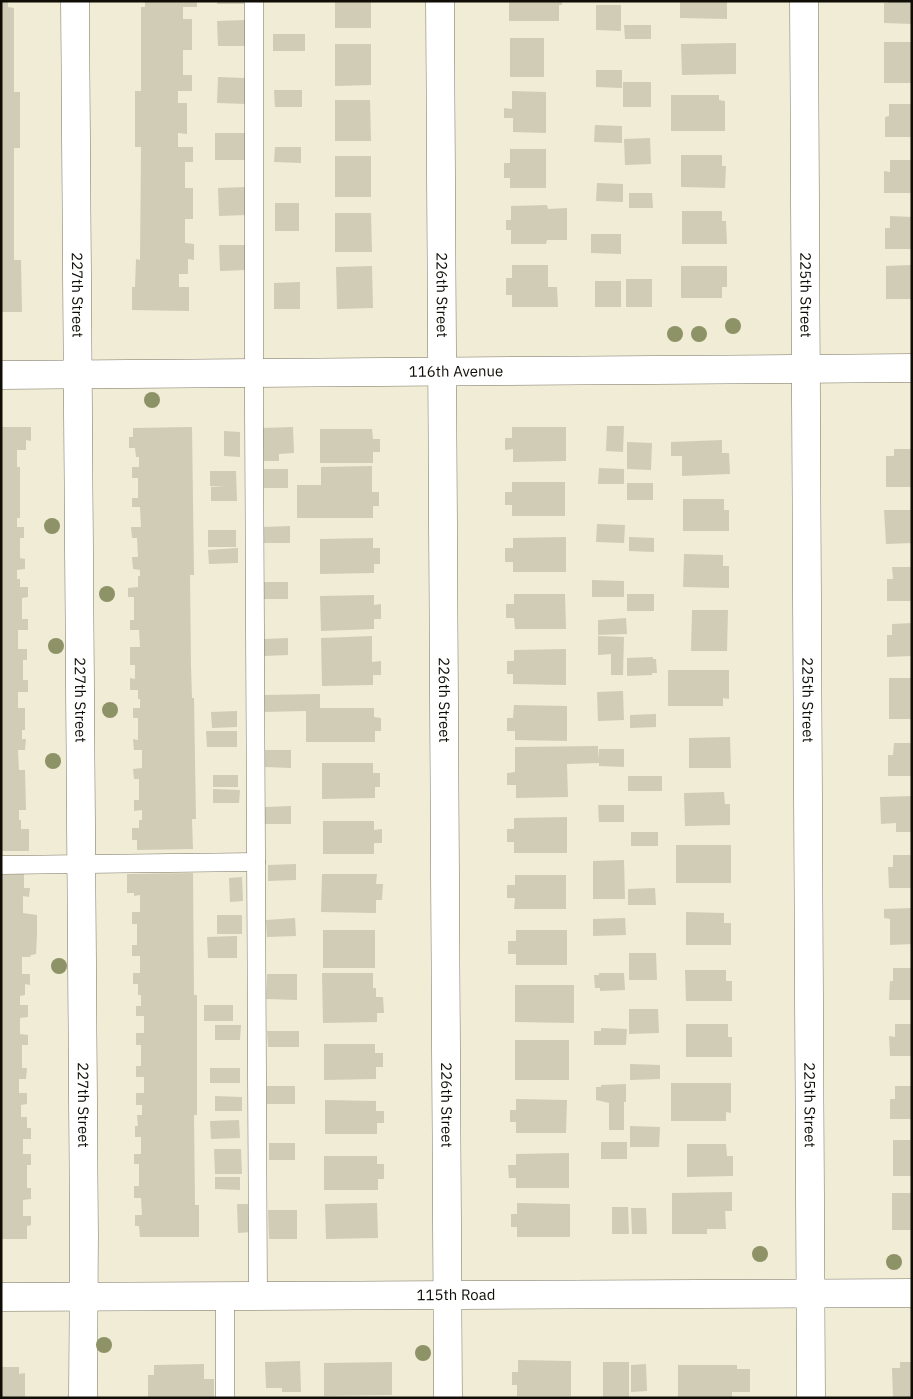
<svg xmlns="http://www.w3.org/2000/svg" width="913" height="1399" viewBox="0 0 913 1399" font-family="'IBM Plex Sans',sans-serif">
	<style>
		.building { fill: #d1ccb6 }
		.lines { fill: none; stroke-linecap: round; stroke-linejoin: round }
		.service-casing { stroke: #7a7561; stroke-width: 19 }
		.minor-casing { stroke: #7a7561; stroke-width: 29 }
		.service { stroke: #fff; stroke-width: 18 }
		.minor { stroke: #fff; stroke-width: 28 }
		.tree { fill: #8d9367 }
		.labels { text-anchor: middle; stroke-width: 4; stroke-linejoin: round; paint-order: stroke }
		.street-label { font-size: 15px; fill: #0f0d06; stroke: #f1ecd6 }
	</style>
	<rect width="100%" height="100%" fill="#f1ecd6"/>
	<!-- building -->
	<g class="building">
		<polygon points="1,1 8,1 8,7 14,8 14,92 20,92 20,148 14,148 14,260 21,260 22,312 1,312"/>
		<polygon points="145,1 197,1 197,7 183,7 183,19 192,19 192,50 183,50 183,75 192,75 192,91 178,91 178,103 187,103 187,134 178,133 178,147 193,147 193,162 185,162 185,188 193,188 193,219 185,219 185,243 194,244 194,260 188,259 188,274 179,274 179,287 189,287 189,311 132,310 132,287 135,287 136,259 140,260 141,147 135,147 135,91 141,91 141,7 145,7"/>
		<rect x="217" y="1" width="27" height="3"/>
		<rect x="335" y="1" width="36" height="27"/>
		<polygon points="509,1 562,1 562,5 559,5 559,21 509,21"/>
		<polygon points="680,1 727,1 727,19 680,18"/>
		<polygon points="888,1 912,1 912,24 884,23 884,3 888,3"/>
		<polygon points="596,5 621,5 621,31 596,30"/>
		<polygon points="245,20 246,46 218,46 217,21"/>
		<polygon points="624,25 651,25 651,39 625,39"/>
		<rect x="273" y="34" width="32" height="17"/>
		<rect x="510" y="38" width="34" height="39"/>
		<rect x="884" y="42" width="28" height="41"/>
		<polygon points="736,43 736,74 682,75 681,44"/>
		<polygon points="335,44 371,44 371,85 335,86"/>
		<polygon points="596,70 622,70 622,88 596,87"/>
		<polygon points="218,77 246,78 246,104 217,103"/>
		<rect x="623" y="82" width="28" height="25"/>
		<polygon points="274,90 302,90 302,107 275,107"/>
		<polygon points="512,91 546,92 546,133 513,132 513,118 504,118 504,108 512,109"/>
		<polygon points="671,95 719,95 719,100 725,101 725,131 671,131"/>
		<polygon points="335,100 370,100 371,141 335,141"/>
		<polygon points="889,104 912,104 912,137 885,137 885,117 889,116"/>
		<polygon points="595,125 622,126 622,143 594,142"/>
		<rect x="215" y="133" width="31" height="27"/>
		<polygon points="650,138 651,164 625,165 624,139"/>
		<polygon points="275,147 301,147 301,163 274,162"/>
		<polygon points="510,149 546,149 546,188 510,188 510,178 504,178 504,163 510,163"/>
		<polygon points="681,155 722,155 722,166 726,166 725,188 681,187"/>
		<rect x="335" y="156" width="36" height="41"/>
		<polygon points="890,160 912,160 912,193 884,193 884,171 890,172"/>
		<polygon points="597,183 623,184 623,202 596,201"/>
		<polygon points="246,187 247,215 219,216 218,188"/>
		<polygon points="629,193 652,193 653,208 629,208"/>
		<rect x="275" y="203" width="24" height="28"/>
		<polygon points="547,205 548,209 567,208 567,240 547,240 546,244 511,244 511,230 506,230 506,220 511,220 511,206"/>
		<polygon points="682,211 722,211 722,221 726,221 727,244 682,244"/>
		<polygon points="335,213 371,213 372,252 335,252"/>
		<polygon points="890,216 912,217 912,249 885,249 885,228 890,228"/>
		<polygon points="591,234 621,234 621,254 591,253"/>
		<polygon points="219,245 245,245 246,270 220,271"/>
		<polygon points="512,265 548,265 548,287 557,287 558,307 512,307 512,295 506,295 506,278 512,278"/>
		<polygon points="912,265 912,299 886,299 886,266"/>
		<polygon points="372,266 373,308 337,309 336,267"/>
		<polygon points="681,266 727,266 727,287 722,287 722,298 681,298"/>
		<rect x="626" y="279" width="26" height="28"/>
		<rect x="595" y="281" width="26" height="26"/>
		<polygon points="300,282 300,309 274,309 274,283"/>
		<polygon points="607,426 624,426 623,452 606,451"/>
		<polygon points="1,427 31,427 31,441 26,440 26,450 17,450 17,467 20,467 20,518 17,518 17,527 24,527 24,538 20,538 20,558 25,559 25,569 17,570 17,579 20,579 20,587 28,587 28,597 22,598 22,619 28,619 28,630 18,630 18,649 27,649 27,660 23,660 23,680 28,680 28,692 18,692 18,708 25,708 25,730 22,730 22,739 26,739 25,750 18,750 19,770 25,770 26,810 19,810 19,820 21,820 21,829 29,829 29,851 1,851"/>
		<polygon points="192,427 194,575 190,575 191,666 192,698 194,698 196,819 192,819 193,849 137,850 137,840 132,840 132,828 139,828 139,820 142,820 142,810 134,811 134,800 139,800 139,779 134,779 133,769 142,768 142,750 134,750 133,739 138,740 138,718 133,718 133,708 140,708 140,699 138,699 138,690 130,690 130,678 135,679 135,665 130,665 130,647 140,647 139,630 130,630 130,620 134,620 134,597 128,597 128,588 138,587 138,576 140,576 140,570 133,569 132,557 138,557 137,538 132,538 131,527 141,527 140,507 132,507 132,498 138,498 138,478 132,478 132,467 139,467 139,457 136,457 135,448 129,448 129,437 133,437 133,428"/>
		<polygon points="293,427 294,453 279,454 279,461 264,461 262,428"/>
		<polygon points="512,427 566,427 566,461 513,462 513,449 505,450 505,438 512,438"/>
		<polygon points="320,429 372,429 373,439 380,439 380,452 373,452 373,463 320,463"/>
		<polygon points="224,431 240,432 240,457 224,456"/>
		<polygon points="722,440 722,453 729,453 730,474 682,476 682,456 671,456 671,442"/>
		<polygon points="627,442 652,443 651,470 627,469"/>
		<polygon points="894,449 912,449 912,487 886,487 886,456 894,456"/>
		<polygon points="372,466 372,492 379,492 379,506 373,506 373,518 297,518 297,485 321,485 321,467"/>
		<polygon points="599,468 624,469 624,484 598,484"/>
		<rect x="264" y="469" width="24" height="19"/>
		<polygon points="210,471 236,471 237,501 211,501 211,487 225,487 210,486"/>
		<polygon points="512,482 565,482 565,516 512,516 512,505 505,505 505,492 512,492"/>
		<rect x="627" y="483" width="26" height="17"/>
		<polygon points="683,499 724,499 724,510 729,510 729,531 683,531"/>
		<polygon points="884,510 912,510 912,543 886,544"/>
		<polygon points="597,524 625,525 624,543 596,542"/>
		<polygon points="290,526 290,543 262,543 263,527"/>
		<rect x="208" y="530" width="28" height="17"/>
		<polygon points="566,537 566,572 513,572 513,562 505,562 505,548 513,548 513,538"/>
		<polygon points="629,537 654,538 654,552 629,551"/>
		<polygon points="373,538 373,548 380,548 380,564 374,564 374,573 320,574 320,539"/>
		<polygon points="238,548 238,563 209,564 208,550"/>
		<polygon points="684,554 723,555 723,566 729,566 729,588 683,587"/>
		<polygon points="892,567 912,567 912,601 887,601 887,579 893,579"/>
		<polygon points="592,580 624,581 624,597 592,597"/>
		<rect x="262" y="582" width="26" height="17"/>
		<polygon points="514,594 565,594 566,629 515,629 514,618 506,618 506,604 514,604"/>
		<rect x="627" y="594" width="27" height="17"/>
		<polygon points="374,595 374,605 381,604 381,619 374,619 374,629 321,631 320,596"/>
		<polygon points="692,610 728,610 727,651 691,651"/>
		<polygon points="626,618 627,634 598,635 598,620"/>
		<polygon points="912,623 912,656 887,657 887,635 892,635 892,624"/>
		<polygon points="372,636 372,662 381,661 381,675 373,675 373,685 322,686 321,638"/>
		<polygon points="598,636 624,637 623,675 611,675 611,654 598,655"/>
		<polygon points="288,638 288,655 264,656 264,639"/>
		<polygon points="566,649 566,685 513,684 513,674 507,674 507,661 514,661 514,650"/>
		<polygon points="653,657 653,659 656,659 657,673 652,673 652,675 627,676 627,658"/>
		<polygon points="668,670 729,670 729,699 723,698 723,706 668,706"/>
		<rect x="889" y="678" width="23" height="41"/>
		<polygon points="623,691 624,720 598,721 597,692"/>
		<polygon points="320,694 320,708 374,708 374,717 381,718 381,731 375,731 375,742 306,742 306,711 264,712 264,695"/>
		<polygon points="514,705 567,706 567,741 515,740 515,731 507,731 507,718 513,718"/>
		<polygon points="237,711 237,727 212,728 211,712"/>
		<polygon points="656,714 656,727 630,728 630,715"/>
		<polygon points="206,731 237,731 237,747 207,747"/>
		<polygon points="730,737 731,768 689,768 689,738"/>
		<polygon points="894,743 912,743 912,776 888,776 888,755 893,755"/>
		<polygon points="598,746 598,760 599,749 624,749 624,767 599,766 599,763 567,764 568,797 516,798 516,785 507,785 507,773 515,772 515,747"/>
		<polygon points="265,750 291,750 291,768 265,767"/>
		<polygon points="322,763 373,763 373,773 380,773 380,787 375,787 375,798 322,799"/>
		<rect x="213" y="775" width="25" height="12"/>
		<rect x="628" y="776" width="34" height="15"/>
		<polygon points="213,789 240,790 239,803 213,803"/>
		<polygon points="724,792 725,804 730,804 730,825 685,826 684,793"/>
		<polygon points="912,796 912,832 896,832 896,823 881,824 880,797"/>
		<polygon points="598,805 624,805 624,822 599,822"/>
		<polygon points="291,806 291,824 265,824 265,807"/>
		<polygon points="567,817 567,853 514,853 514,842 507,842 507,829 514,829 514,818"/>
		<polygon points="323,821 374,821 374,830 382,829 382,843 374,843 374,854 323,854"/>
		<rect x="631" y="832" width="27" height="14"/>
		<rect x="676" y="845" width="55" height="38"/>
		<polygon points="893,855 912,855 912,888 889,888 888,867 893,867"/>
		<polygon points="624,860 625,899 593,899 593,861"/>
		<polygon points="296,864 296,880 268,881 268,865"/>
		<polygon points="193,873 194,995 197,995 197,1115 194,1115 195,1205 199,1205 199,1237 140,1237 139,1226 135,1226 135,1215 142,1215 141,1198 134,1198 134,1186 139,1186 139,1164 134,1164 134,1154 141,1154 141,1137 135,1137 135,1126 138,1126 137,1115 142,1115 142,1105 136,1105 136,1093 144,1093 144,1077 136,1077 136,1066 141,1066 141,1045 136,1045 136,1033 144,1033 144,1016 136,1016 136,1006 141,1006 141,995 138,995 138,984 133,984 133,973 140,973 140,956 132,956 132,945 137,945 137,924 132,924 132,912 140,912 140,895 134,896 134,893 127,893 127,874"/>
		<polygon points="24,874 24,888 30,888 29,897 23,896 23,913 37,915 37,935 36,954 31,955 30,957 22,957 22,974 30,974 30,985 25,984 25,995 20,996 20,1005 28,1005 28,1017 20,1018 20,1034 28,1035 28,1045 22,1045 22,1068 27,1068 26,1079 19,1079 19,1093 27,1093 27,1104 21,1105 21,1117 27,1117 27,1128 31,1128 31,1139 23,1139 23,1154 31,1154 31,1165 27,1165 27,1188 31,1188 31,1199 23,1200 23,1216 31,1216 31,1225 27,1226 27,1239 1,1239 1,875"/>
		<polygon points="322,874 377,874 376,884 383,884 382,900 376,900 376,913 321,912"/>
		<polygon points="515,875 566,875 566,909 514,909 515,898 507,898 507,885 515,885"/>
		<polygon points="242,877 243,901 230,902 229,878"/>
		<polygon points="655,888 656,905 628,905 628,889"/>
		<polygon points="912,908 912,944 890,945 890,919 884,918 884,909"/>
		<polygon points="686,912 724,913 724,923 731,923 731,945 686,945"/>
		<rect x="217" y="915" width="25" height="19"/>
		<polygon points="295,918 296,936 267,937 266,920"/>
		<polygon points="625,918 626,935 593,936 593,919"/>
		<rect x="323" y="930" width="52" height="38"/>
		<polygon points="516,930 567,930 567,965 516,965 516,954 508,954 508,941 516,941"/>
		<polygon points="237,936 237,958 208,958 207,937"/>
		<polygon points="629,953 656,953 657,980 629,980"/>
		<polygon points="893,968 912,968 912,1000 889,1000 890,981 893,981"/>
		<polygon points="685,970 726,970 726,981 732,981 732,1001 686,1001"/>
		<polygon points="322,973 373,973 373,988 376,988 376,997 383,997 384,1013 377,1013 377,1022 323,1023"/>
		<polygon points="599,973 624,973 625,990 600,991 600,988 595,988 594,975 599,975"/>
		<polygon points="267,974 297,974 297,1000 266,999"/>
		<polygon points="515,985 574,985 574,1023 515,1022"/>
		<rect x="204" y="1005" width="29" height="16"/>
		<polygon points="629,1009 658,1009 659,1033 629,1034"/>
		<polygon points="686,1024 728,1024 728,1037 732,1037 732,1057 686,1057"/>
		<polygon points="895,1024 912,1024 912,1056 890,1056 889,1036 895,1037"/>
		<polygon points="215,1025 241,1025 240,1040 215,1040"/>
		<polygon points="601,1028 627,1029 626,1045 594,1045 594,1031 601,1031"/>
		<polygon points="267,1031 299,1031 299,1047 268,1047"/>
		<rect x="515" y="1040" width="54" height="40"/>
		<polygon points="324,1044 375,1044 375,1053 383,1053 383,1067 376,1067 376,1079 324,1080"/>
		<polygon points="630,1064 660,1065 660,1079 630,1080"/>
		<rect x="210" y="1068" width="30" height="15"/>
		<polygon points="671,1083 731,1083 731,1113 726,1112 726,1121 671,1121"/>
		<polygon points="626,1084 626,1102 624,1102 624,1130 609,1130 609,1103 596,1100 596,1087 601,1087 601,1085"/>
		<rect x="267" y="1086" width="28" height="18"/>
		<polygon points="895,1086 912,1086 912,1119 890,1119 890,1099 895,1099"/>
		<polygon points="215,1096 242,1097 242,1111 215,1111"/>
		<polygon points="516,1099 567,1100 566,1133 516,1133 516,1122 510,1122 510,1110 516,1110"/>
		<polygon points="325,1100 376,1101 376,1111 384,1111 384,1123 377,1123 377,1134 325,1134"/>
		<polygon points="239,1120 240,1138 211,1139 210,1121"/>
		<polygon points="630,1126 660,1127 659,1147 630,1147"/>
		<rect x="893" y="1140" width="19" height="36"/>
		<rect x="601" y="1142" width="26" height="17"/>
		<rect x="269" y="1143" width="26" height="17"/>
		<polygon points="687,1144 726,1144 727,1156 733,1156 733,1176 687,1177"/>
		<polygon points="214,1149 241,1149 242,1174 215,1174"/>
		<polygon points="569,1153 569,1188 516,1188 516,1178 509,1178 508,1165 516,1165 516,1154"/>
		<polygon points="324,1156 377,1156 377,1164 384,1164 384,1179 378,1179 378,1190 324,1190"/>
		<polygon points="215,1177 240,1177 240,1190 215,1189"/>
		<polygon points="732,1192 732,1211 725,1211 726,1229 707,1229 707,1234 672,1234 672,1193"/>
		<rect x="892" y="1193" width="20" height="37"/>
		<polygon points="377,1203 378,1238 326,1239 325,1204"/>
		<polygon points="517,1203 570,1204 570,1237 517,1237 517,1227 511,1227 511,1214 517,1214"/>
		<polygon points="237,1204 251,1204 251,1232 238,1233"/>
		<polygon points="612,1207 628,1207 629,1234 612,1234"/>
		<polygon points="631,1208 646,1208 647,1234 632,1234"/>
		<polygon points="268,1210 297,1210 297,1239 269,1239"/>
		<polygon points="518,1360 571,1361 571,1396 517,1396 517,1385 512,1385 512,1372 518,1372"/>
		<polygon points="300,1361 301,1392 282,1392 282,1388 266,1388 265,1362"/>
		<polygon points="392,1362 392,1395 324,1396 324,1363"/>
		<rect x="603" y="1362" width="26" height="36"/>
		<polygon points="900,1362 912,1362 912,1398 893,1398 892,1368 900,1368"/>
		<polygon points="204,1364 204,1379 214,1379 214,1398 148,1398 148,1375 154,1375 154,1365"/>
		<polygon points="646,1364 647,1391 631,1392 631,1365"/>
		<polygon points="678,1365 737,1365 737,1369 750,1369 750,1392 732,1392 732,1398 678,1398"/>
		<polygon points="1,1367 19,1367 19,1374 25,1373 25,1398 1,1398"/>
	</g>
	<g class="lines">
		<!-- service casing -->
		<g class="service-casing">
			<g id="service">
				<polyline points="254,1 254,411 258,1296"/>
				<polyline points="1,865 256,862"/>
				<polyline points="225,1296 225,1398"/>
			</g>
		</g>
		<!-- minor casing -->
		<g class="minor-casing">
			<g id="minor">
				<path id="s1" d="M75,1L84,1236L83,1398"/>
				<path id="s2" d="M440,1L448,1398"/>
				<path id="s3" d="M804,1L811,1398"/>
				<path id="s4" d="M1,375L912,368"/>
				<path id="s5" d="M1,1297L912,1293"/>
			</g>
		</g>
		<!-- service -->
		<use href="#service" class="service"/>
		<!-- minor -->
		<use href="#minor" class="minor"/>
	</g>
	<!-- trees -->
	<g class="tree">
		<circle cx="733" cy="326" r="8"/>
		<circle cx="675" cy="334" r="8"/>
		<circle cx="699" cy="334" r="8"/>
		<circle cx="152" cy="400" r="8"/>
		<circle cx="52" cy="526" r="8"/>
		<circle cx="107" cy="594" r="8"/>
		<circle cx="56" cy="646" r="8"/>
		<circle cx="110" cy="710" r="8"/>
		<circle cx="53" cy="761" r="8"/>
		<circle cx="59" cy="966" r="8"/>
		<circle cx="760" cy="1254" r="8"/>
		<circle cx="894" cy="1262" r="8"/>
		<circle cx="104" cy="1345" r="8"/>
		<circle cx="423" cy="1353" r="8"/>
	</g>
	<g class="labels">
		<!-- street labels -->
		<g class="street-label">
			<text dy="5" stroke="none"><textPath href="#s1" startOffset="294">227th Street</textPath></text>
			<text dy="5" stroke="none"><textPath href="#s2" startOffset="294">226th Street</textPath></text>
			<text dy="5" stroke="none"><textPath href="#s3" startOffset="294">225th Street</textPath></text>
			<text dy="5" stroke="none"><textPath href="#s4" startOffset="455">116th Avenue</textPath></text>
			<text dy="5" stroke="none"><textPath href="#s1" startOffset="699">227th Street</textPath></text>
			<text dy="5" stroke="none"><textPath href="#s2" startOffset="699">226th Street</textPath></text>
			<text dy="5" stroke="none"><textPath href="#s3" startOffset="699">225th Street</textPath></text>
			<text dy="5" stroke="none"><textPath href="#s1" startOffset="1104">227th Street</textPath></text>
			<text dy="5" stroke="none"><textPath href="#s2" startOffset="1104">226th Street</textPath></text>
			<text dy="5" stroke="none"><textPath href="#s3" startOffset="1104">225th Street</textPath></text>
			<text dy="5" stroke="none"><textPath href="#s5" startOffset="455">115th Road</textPath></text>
		</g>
	</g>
	<!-- border -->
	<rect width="913" height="1399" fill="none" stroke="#0f0d06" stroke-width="5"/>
</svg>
